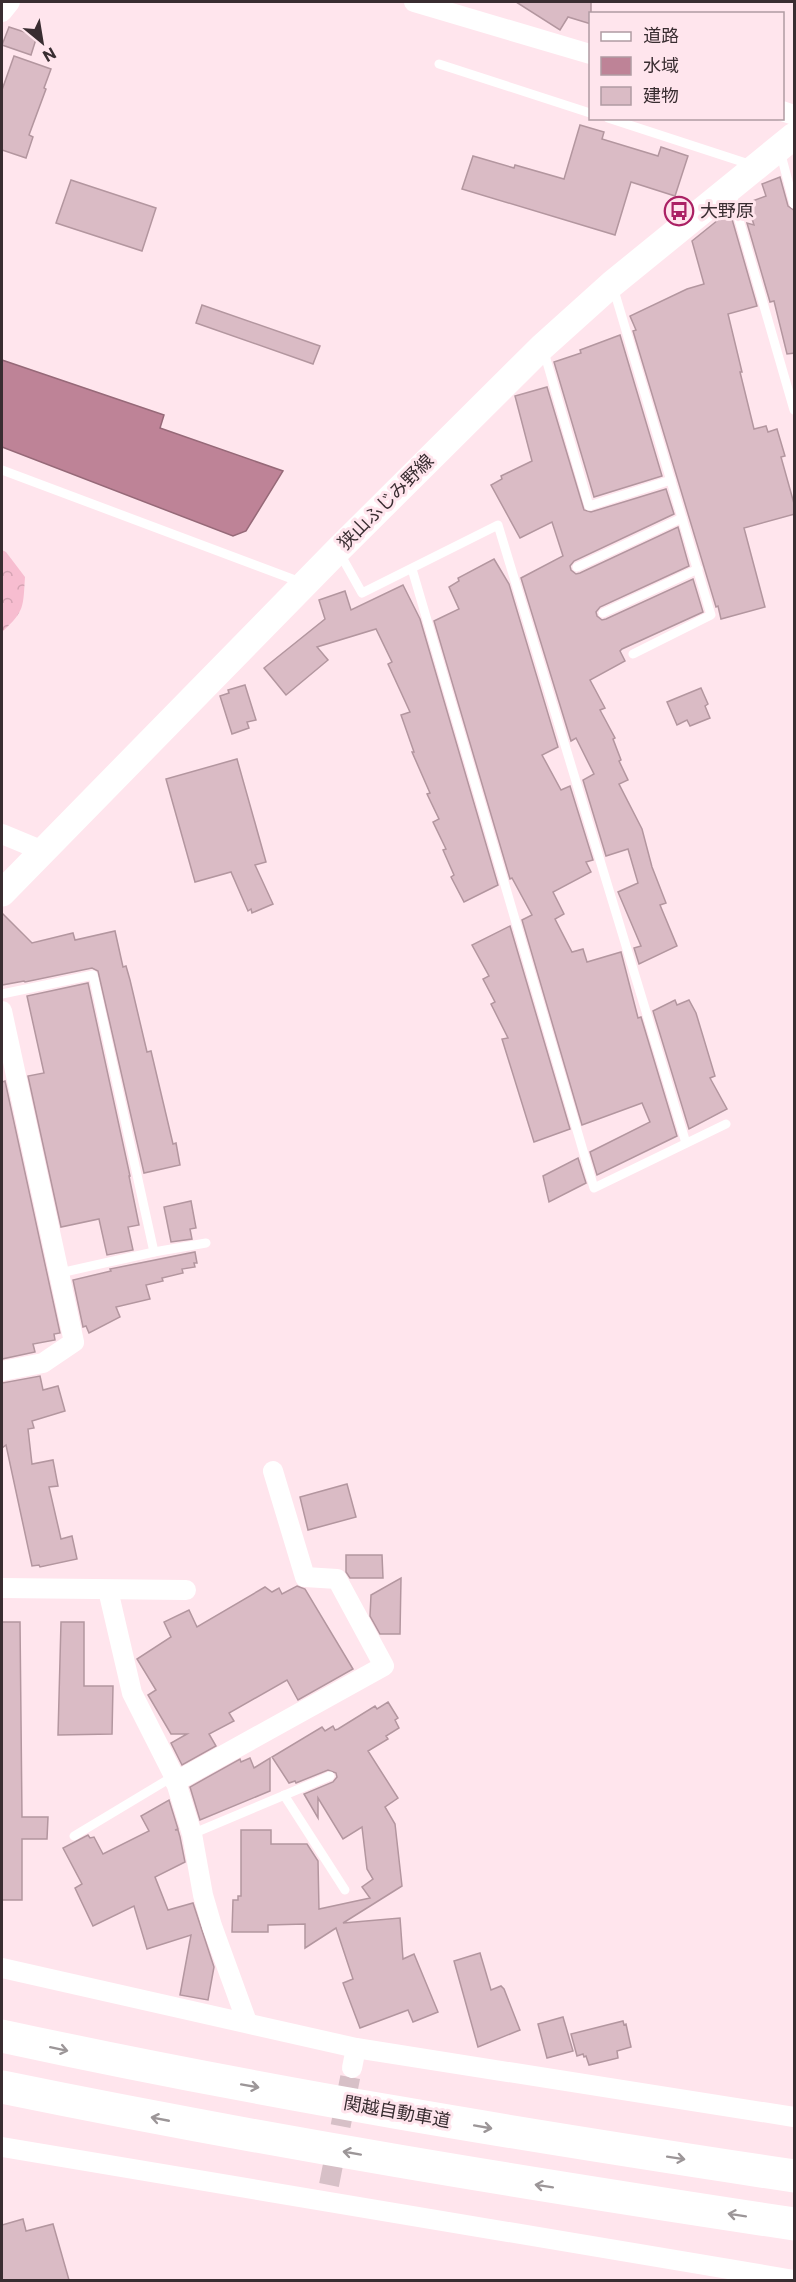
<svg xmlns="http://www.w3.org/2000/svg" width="796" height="2282" viewBox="0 0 796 2282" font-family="Commissioner,'Noto Sans JP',sans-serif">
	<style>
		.forest { fill: url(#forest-crowns) }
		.water { fill: #be8397; stroke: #966978; stroke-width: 1.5 }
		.building { fill: #dabbc5; stroke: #b3969f; stroke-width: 1.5 }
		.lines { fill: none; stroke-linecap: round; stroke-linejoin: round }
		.minor-tunnel { stroke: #d7c0c7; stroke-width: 20; stroke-dasharray: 20 10; stroke-linecap: butt }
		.service { stroke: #fff; stroke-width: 9 }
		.minor { stroke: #fff; stroke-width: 20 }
		.secondary { stroke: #fff; stroke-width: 27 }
		.motorway { stroke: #fff; stroke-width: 33 }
		.oneway { stroke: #9c9698 }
		.labels { text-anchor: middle; stroke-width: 6; stroke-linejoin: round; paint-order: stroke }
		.poi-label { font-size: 18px; fill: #392d31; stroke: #ffe5ed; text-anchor: start }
		.street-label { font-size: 18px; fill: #392d31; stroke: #ffe5ed }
	</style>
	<defs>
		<pattern id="forest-crowns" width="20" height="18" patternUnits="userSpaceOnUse" patternTransform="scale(1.5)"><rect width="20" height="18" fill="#f7bdd0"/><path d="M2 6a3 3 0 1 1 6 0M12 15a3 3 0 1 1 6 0" fill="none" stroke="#d4a3b3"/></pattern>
	</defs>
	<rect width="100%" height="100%" fill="#ffe5ed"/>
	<!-- forest -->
	<path class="forest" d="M2,550L6,552L25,577C23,607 25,611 2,632Z"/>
	<!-- water -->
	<polygon class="water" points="2,360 164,415 160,428 283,471 246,531 233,536 2,447"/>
	<!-- building -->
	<g class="building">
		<polygon points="516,2 591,2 591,24 568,17 560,30"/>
		<polygon points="9,27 37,36 31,55 2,45"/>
		<polygon points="14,56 51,69 44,88 46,89 29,135 33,137 26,158 2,150 2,90"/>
		<polygon points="580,125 604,132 602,139 658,156 661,147 688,156 675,196 631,182 615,235 462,189 473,156 514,168 515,165 564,179"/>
		<polygon points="780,177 788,206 795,211 795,353 787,354 774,301 770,302 747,223 754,225 747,203 766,196 762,184"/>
		<polygon points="71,180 156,208 142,251 56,223"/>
		<polygon points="723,216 732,219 757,306 728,314 742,372 740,372 754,429 766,426 768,432 777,429 785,456 781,457 795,507 795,514 744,528 765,607 721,619 718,606 716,607 633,331 636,330 630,316 687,289 704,284 692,241"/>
		<polygon points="202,305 320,346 313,364 196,323"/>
		<polygon points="620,335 662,476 594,497 554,362 581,353 580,350"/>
		<polygon points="547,387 584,510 591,512 666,489 674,514 574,561 570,566 571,570 576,574 580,573 678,527 689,566 600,607 596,612 597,616 602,620 606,619 693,579 703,612 622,649 620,651 625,661 590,680 605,708 600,710 615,738 613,739 621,760 619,761 628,780 619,784 642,829 652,867 666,903 660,905 677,946 639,964 634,948 641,946 618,892 638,883 628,849 606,856 583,780 594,774 576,738 571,741 521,578 563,556 552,522 520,538 491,485 502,479 501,476 532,461 515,396"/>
		<polygon points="494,559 509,584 558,747 542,755 561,790 570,786 593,860 586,862 591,872 553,892 564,914 555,919 572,952 583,949 587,962 621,952 638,1018 641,1017 677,1136 597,1175 590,1152 650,1122 642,1103 582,1125 522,920 532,915 512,878 510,879 434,621 459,609 449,587 459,581 458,578"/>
		<polygon points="403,585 420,619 498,885 464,902 451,877 454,875 443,850 446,849 433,822 439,819 427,794 430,793 412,752 414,752 401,715 410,712 388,664 392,662 376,629 317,647 328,660 286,695 264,668 325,619 319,600 345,591 351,610"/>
		<polygon points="245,685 256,720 247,722 249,728 232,734 220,696 229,693 228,690"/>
		<polygon points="701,688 708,704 705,706 710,718 690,726 687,720 677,725 667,702"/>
		<polygon points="237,759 266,862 255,865 273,904 252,913 251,909 248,911 231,872 195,882 166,779"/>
		<polygon points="2,913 32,943 73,933 75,940 115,931 123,967 126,966 130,980 147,1052 151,1051 173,1144 176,1143 180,1165 144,1173 98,971 92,968 25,982 24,981 2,985"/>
		<polygon points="510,926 570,1129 534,1142 502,1039 508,1038 491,1004 495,1002 483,979 489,976 472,945"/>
		<polygon points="88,983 130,1176 129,1176 139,1225 128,1227 133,1250 107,1255 99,1219 61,1227 28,1076 44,1073 27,996"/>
		<polygon points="675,1000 677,1005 689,1000 696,1013 715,1076 710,1078 727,1109 689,1129 653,1011"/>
		<polygon points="5,1081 60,1333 54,1334 55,1340 33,1344 35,1352 2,1359 2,1082"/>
		<polygon points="578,1158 586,1183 549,1202 543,1176"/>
		<polygon points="191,1201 196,1228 190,1229 192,1239 171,1242 164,1207"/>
		<polygon points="195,1252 197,1263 194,1263 195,1267 182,1269 183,1273 162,1278 163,1281 146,1285 150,1299 116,1307 120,1317 89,1333 86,1326 83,1327 73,1280 111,1271 110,1269"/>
		<polygon points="40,1376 43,1390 58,1386 65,1411 32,1421 34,1428 28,1429 32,1464 53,1460 58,1486 49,1487 61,1539 72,1536 77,1559 40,1567 39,1565 32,1566 6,1445 2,1448 2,1383"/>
		<polygon points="347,1484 356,1517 308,1530 300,1497"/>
		<polygon points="346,1555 382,1555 383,1578 350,1578 346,1572"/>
		<polygon points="401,1578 400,1634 380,1634 370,1616 371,1595"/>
		<polygon points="297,1586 305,1589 353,1669 298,1700 287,1680 229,1713 234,1721 209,1734 216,1746 182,1765 171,1743 187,1734 171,1734 148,1695 156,1690 137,1659 171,1637 164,1622 189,1610 197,1627 265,1587 272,1592 279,1588 282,1594"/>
		<polygon points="2,1622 20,1622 22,1817 48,1817 47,1839 22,1839 22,1900 2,1900"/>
		<polygon points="61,1622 84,1622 84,1686 113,1686 112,1734 58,1735"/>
		<polygon points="388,1702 398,1718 395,1720 399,1728 386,1736 388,1739 368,1751 398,1798 385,1807 395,1824 402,1886 343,1923 400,1918 403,1959 414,1954 438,2012 413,2022 408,2010 360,2028 343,1983 353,1979 336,1928 305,1948 305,1924 268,1925 268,1932 232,1932 233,1900 238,1900 238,1896 241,1896 241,1830 271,1830 271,1844 307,1844 318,1861 319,1909 370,1898 362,1887 373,1879 367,1869 362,1827 343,1839 318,1798 318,1818 304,1794 333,1782 337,1777 336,1773 328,1770 296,1783 295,1781 289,1783 272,1757 322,1727 325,1731 333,1726 335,1730 338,1729 375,1706 377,1709"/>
		<polygon points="250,1758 254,1768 270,1758 270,1791 200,1820 190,1787 240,1759 241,1762"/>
		<polygon points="169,1800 178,1829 175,1830 178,1830 180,1837 185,1862 155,1877 168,1910 193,1903 214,1967 208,2000 180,1995 191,1935 147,1949 134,1906 93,1926 75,1888 82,1884 63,1848 88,1835 90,1838 94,1837 103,1854 149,1831 141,1816"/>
		<polygon points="480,1953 491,1990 501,1986 504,1989 520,2030 478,2047 454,1961"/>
		<polygon points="563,2017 573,2051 547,2058 538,2024"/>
		<polygon points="623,2021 624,2025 626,2024 631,2047 617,2051 618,2058 589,2065 586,2056 584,2057 583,2054 577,2056 571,2034"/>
		<polygon points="23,2219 26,2231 53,2224 69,2280 2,2280 2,2225"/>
	</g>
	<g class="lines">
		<!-- minor-tunnel -->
		<polyline class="minor-tunnel" points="329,2185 352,2068"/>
		<!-- service -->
		<g class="service">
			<polyline points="439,64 590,113"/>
			<polyline points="608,118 752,165"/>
			<polyline points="780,151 794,204"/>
			<polyline points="731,192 794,410"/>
			<polyline points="613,287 711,615 633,654"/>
			<polyline points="544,352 589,506 671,480"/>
			<polyline points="2,470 303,583"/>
			<polyline points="339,552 362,593 498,525 686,1143"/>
			<polyline points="577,567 682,518"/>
			<polyline points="412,569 594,1188 726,1124"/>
			<polyline points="603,613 698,569"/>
			<polyline points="2,994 93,975 154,1252"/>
			<polyline points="60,1273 154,1252 206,1243"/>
			<polyline points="284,1795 345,1890"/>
			<polyline points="192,1834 330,1776"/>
			<polyline points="74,1836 174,1776"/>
		</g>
		<!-- minor -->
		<g class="minor">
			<polyline points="414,2 590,54"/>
			<polyline points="2,12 10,2"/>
			<polyline points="782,111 794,115"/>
			<polyline points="2,834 43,851"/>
			<polyline points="2,1011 74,1342 43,1363 2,1371"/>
			<polyline points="2,1588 186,1590"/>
			<polyline points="108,1590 132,1693 174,1776 192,1834 203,1895 212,1926 247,2022"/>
			<polyline points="175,1782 384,1666 337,1579 305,1577 273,1471"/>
			<polyline points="2,1968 356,2048 794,2117"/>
			<polyline points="352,2068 356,2048"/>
			<polyline points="2,2147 794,2280"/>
		</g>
		<!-- secondary -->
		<polyline class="secondary" points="2,893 338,550 542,347 612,284 794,136"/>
		<!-- motorway -->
		<g class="motorway">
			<path d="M2,2036C264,2093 529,2136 794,2176"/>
			<path d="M2,2087C265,2141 529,2184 794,2224"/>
		</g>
	</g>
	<!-- one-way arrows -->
	<defs><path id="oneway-shaft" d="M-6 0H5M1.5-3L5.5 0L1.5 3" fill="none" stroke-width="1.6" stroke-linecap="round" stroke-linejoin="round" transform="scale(1.5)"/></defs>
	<g class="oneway">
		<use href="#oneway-shaft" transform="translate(59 2049) rotate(12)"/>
		<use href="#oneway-shaft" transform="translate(250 2086) rotate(10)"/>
		<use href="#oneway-shaft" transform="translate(160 2119) rotate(-169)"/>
		<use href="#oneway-shaft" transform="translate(483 2127) rotate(10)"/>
		<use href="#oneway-shaft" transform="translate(352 2153) rotate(-170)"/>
		<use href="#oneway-shaft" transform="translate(676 2158) rotate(9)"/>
		<use href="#oneway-shaft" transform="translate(544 2186) rotate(-171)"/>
		<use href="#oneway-shaft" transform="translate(737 2215) rotate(-171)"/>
	</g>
	<!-- icons -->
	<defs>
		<g id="bus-ring" transform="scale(1.5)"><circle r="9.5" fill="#ffe5ed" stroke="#ab2164" stroke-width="1.5"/><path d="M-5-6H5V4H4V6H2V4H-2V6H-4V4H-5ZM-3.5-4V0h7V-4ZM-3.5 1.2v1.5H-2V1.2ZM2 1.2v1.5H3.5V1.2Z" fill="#ab2164"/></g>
	</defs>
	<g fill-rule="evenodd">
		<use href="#bus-ring" x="679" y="211"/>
	</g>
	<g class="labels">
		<!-- poi labels -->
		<g class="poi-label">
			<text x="700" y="217">大野原</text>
		</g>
		<!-- street labels -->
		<g class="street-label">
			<text transform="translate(386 502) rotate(-45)" y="6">狭山ふじみ野線</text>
			<text transform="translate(397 2112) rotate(10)" y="6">関越自動車道</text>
		</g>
	</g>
	<!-- border -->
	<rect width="796" height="2282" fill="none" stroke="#392d31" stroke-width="6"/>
	<!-- legend -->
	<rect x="589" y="12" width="195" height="108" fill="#ffe5ed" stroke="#b09ba2" stroke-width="1.5"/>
	<rect x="601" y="32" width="30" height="9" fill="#ffffff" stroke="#b09ba2" stroke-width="1.5"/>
	<text x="643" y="42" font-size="18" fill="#392d31">道路</text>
	<rect x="601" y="57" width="30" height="18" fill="#be8397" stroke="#b09ba2" stroke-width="1.5"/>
	<text x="643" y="72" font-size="18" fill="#392d31">水域</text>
	<rect x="601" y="87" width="30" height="18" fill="#dabbc5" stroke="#b09ba2" stroke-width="1.5"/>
	<text x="643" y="102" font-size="18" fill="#392d31">建物</text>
	<!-- north arrow -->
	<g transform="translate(42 42) rotate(150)" stroke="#ffe5ed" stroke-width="4.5" paint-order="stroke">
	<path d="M0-4.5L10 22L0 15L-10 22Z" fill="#392d31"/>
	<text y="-9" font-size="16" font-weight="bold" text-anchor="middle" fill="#392d31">N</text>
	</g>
</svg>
